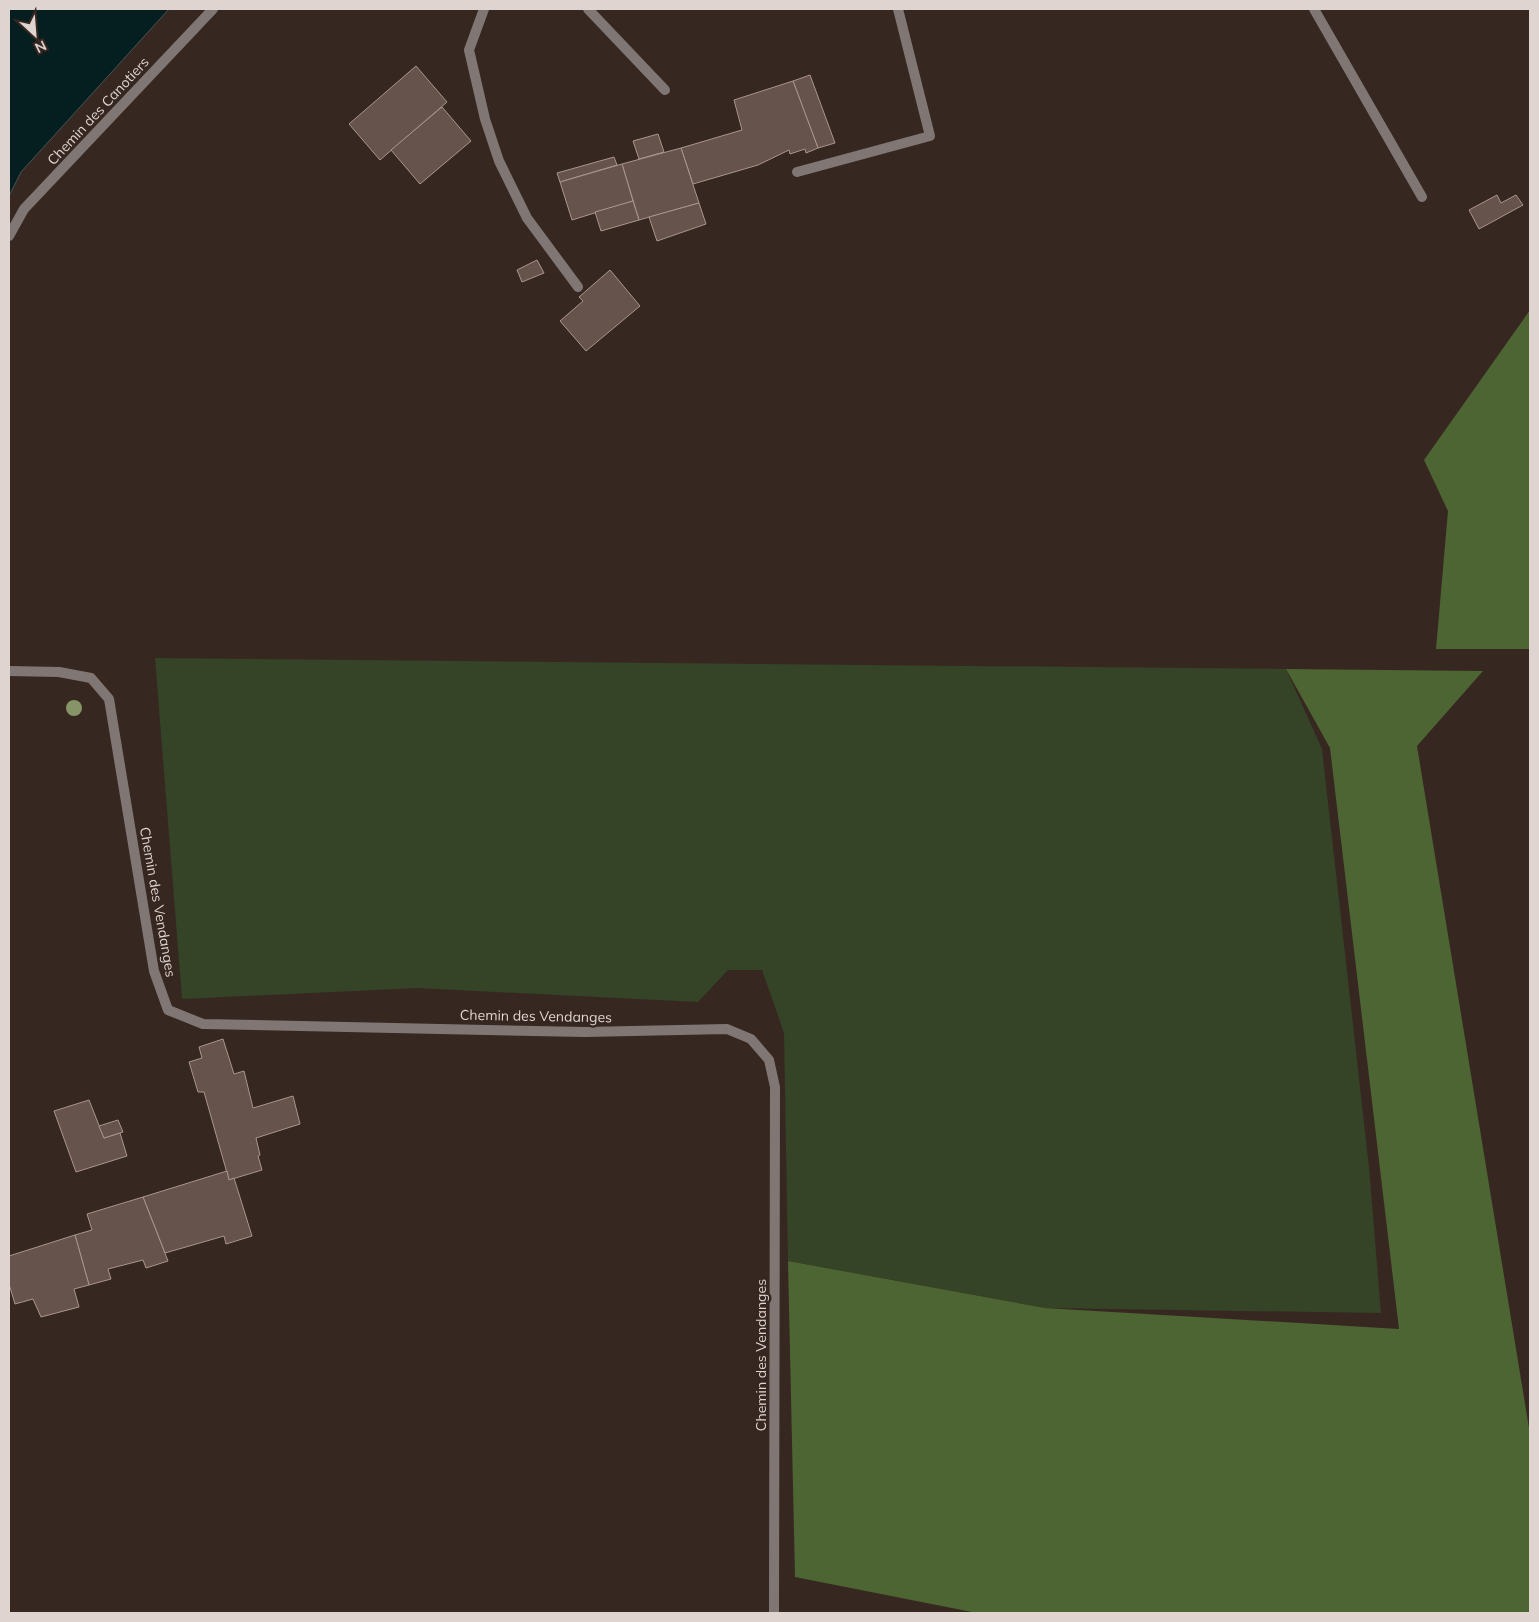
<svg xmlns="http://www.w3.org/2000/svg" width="1539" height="1622" viewBox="0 0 1539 1622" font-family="Mulish,sans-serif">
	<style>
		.green { fill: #354326 }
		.forest { fill: #4d6433 }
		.water { fill: #051e1f; stroke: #465554 }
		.building { fill: #65534c; stroke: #a9968d }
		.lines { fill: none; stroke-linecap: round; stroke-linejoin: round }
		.service { stroke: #807775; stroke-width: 10 }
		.minor { stroke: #807775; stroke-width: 10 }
		.tree { fill: #879467 }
		.labels { text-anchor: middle; stroke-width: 5; stroke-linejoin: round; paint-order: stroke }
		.street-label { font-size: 14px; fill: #dfd4d0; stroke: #372721 }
	</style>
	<rect width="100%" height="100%" fill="#372721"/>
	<!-- green -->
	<polygon class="green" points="155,658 1286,669 1322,749 1369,1167 1381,1313 1045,1308 788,1261 784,1033 762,970 728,970 698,1002 417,988 182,999"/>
	<!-- forest -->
	<g class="forest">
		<polygon points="1530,310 1530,649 1436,649 1448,511 1424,460"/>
		<polygon points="1286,669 1483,671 1417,746 1530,1434 1530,1613 977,1613 795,1577 788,1261 1045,1308 1399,1329 1330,748"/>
	</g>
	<!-- water -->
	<polygon class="water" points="9,9 169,9 21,172 9,196"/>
	<!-- building -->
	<g class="building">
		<polygon points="416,66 447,102 380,160 349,124"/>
		<polygon points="810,75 835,143 818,148 793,81"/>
		<polygon points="793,81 818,148 806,153 805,149 790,154 789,150 758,165 693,184 681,148 742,130 734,100"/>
		<polygon points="442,107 471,141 420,184 391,150"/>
		<polygon points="658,134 664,152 639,159 633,141"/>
		<polygon points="681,148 699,203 639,220 622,164"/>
		<polygon points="614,157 617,165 560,182 557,173"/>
		<polygon points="622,164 633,201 572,220 560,182"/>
		<polygon points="1497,195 1501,203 1516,195 1523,205 1479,229 1469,210"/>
		<polygon points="633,201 639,220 601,231 595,212"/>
		<polygon points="699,203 706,224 657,241 649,217"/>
		<polygon points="537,260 544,273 522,282 517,270"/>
		<polygon points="610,270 640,306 586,351 560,321 583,301 579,297"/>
		<polygon points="223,1039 234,1074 244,1071 253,1108 293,1096 300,1124 256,1138 260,1155 258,1156 262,1170 229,1180 204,1092 198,1092 189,1062 202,1058 199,1047"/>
		<polygon points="89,1100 104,1138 120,1133 127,1156 76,1172 54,1111"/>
		<polygon points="118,1120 123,1132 104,1138 99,1126"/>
		<polygon points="227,1171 229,1180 234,1178 252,1236 226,1244 224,1236 165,1253 143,1197"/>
		<polygon points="143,1197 168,1261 146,1268 143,1260 108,1269 111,1279 89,1285 75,1235 92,1230 87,1214"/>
		<polygon points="75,1235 89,1285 74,1289 79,1307 41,1317 33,1299 15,1304 9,1284 9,1256"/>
	</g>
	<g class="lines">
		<!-- service -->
		<g class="service">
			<polyline points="484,9 469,50 485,119 499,161 527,218 578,287"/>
			<polyline points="588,9 665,90"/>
			<polyline points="1314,9 1422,197"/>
			<polyline points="797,172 930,136 898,9"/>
		</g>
		<!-- minor -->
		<g class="minor">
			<polyline points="9,236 24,209 213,9"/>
			<polyline points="9,671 59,672 91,678 109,699 154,971 168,1010 203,1024 585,1032 727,1029 751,1039 769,1060 775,1087 774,1613"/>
		</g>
	</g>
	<!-- trees -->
	<circle class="tree" cx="74" cy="708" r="8"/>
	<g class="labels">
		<!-- street labels -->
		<g class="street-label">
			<text transform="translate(98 111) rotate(-47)" y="5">Chemin des Canotiers</text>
			<text transform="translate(158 902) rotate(80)" y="5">Chemin des Vendanges</text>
			<text transform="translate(536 1016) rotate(1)" y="5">Chemin des Vendanges</text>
			<text transform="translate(761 1355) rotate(-90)" y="5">Chemin des Vendanges</text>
		</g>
	</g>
	<!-- border -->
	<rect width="1539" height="1622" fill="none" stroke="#dfd4d0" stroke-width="20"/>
	<!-- north arrow -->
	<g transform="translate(35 35) rotate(154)" stroke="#372721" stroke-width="4" paint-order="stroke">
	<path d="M0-4L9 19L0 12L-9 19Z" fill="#dfd4d0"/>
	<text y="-8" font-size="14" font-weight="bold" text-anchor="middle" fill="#dfd4d0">N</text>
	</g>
</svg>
